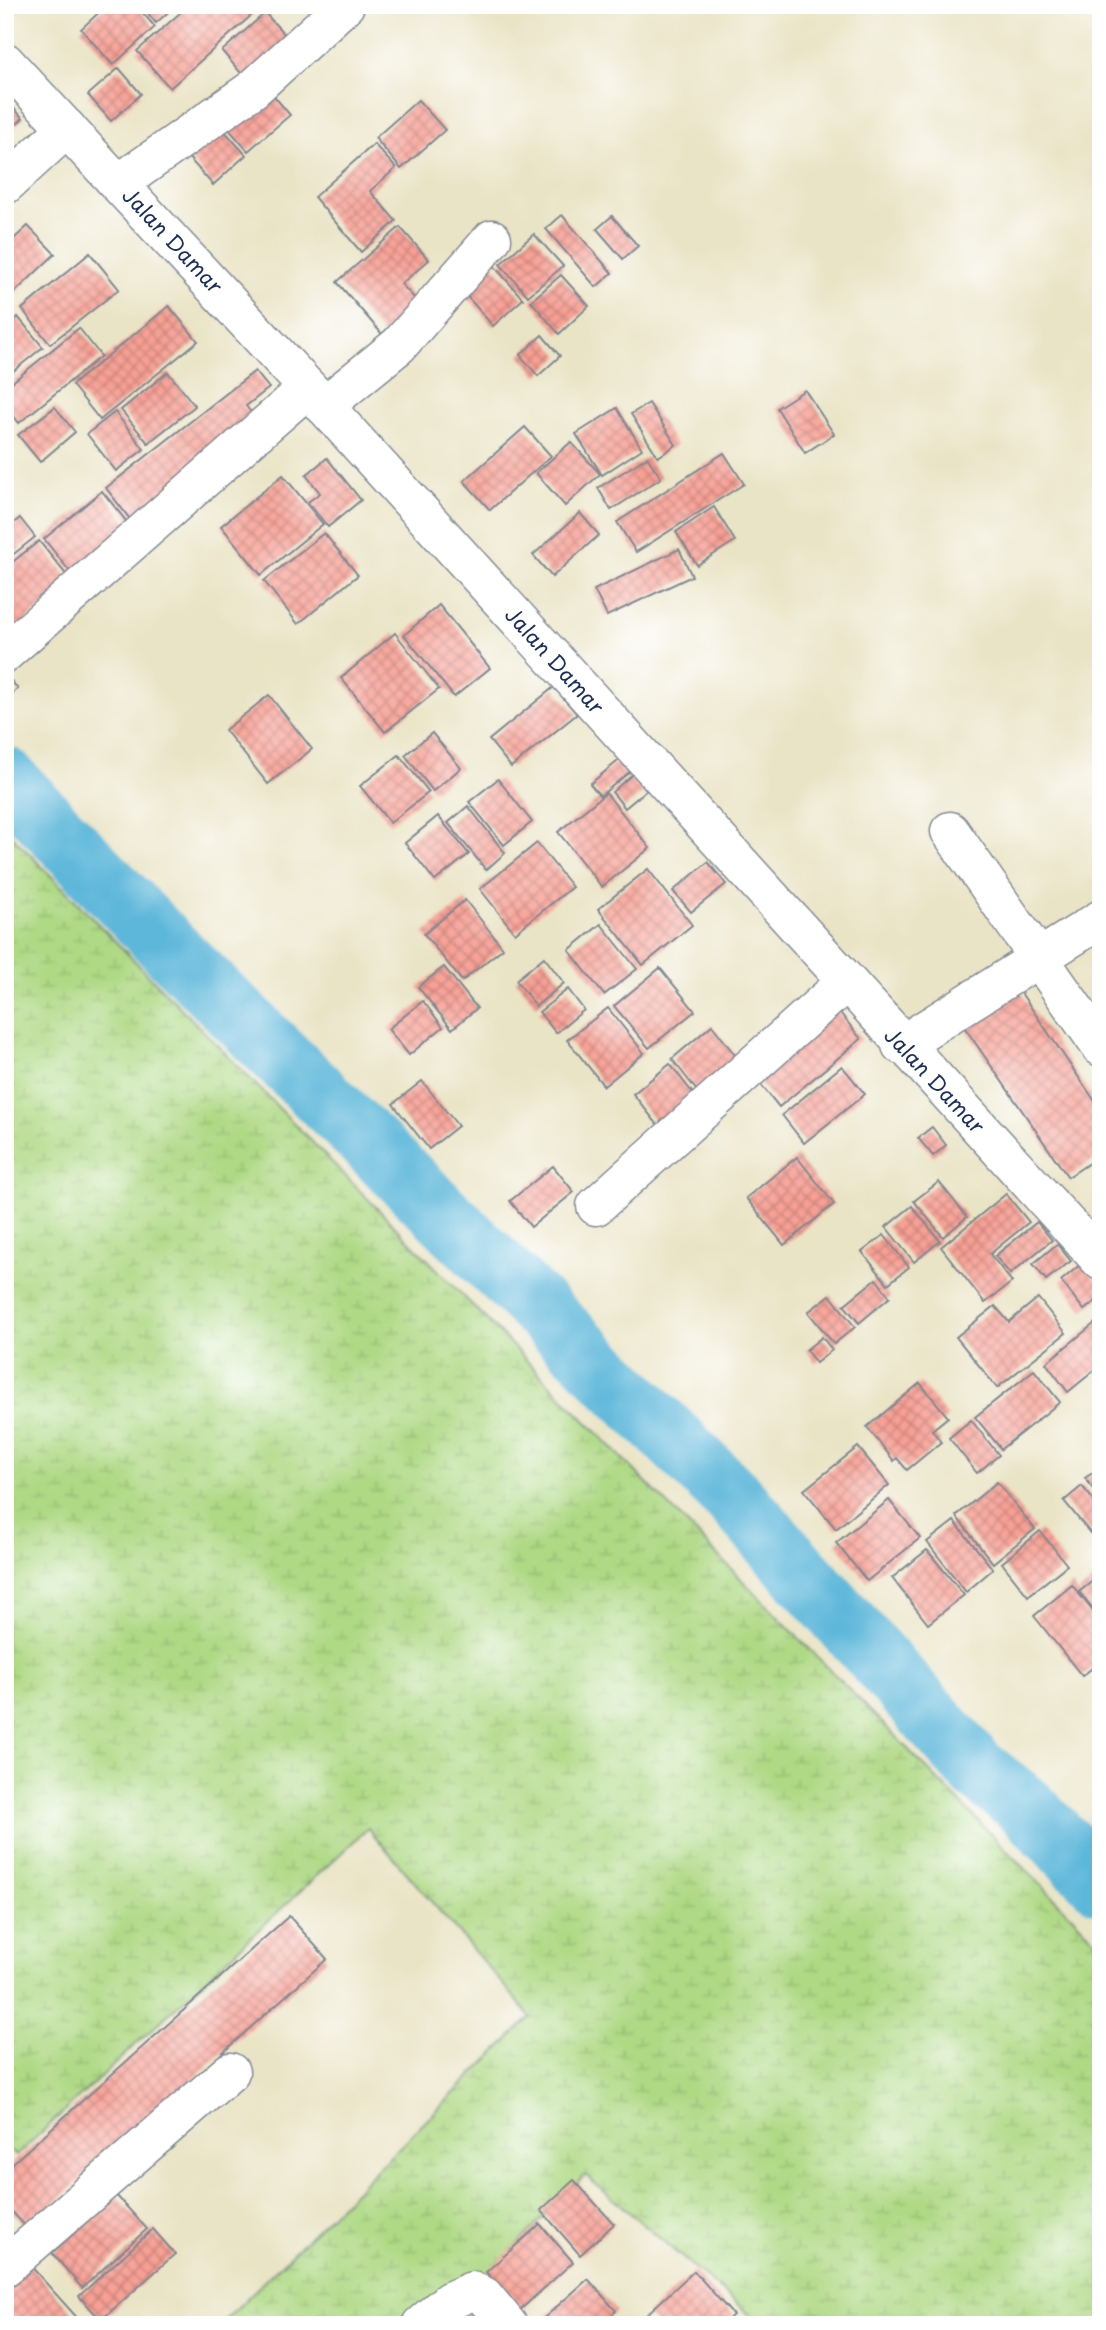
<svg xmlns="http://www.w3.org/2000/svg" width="1106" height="2330" viewBox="0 0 1106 2330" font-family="'Playpen Sans',sans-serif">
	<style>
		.wetland { fill: url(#wetland-marsh); stroke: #658471; stroke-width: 2 }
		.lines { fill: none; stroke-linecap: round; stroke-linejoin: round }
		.river { stroke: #5db7da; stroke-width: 63 }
		.building { fill: url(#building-cross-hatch) }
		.minor-casing { stroke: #828a92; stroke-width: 41 }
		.tertiary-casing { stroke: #828a92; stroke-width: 41 }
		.minor { stroke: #fff; stroke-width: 38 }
		.tertiary { stroke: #fff; stroke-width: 38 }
		.labels { text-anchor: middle; stroke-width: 6; stroke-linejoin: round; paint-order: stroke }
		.street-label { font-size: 21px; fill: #1b2f5e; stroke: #fff }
	</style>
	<defs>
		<pattern id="wetland-marsh" width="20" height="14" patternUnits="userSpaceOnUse" patternTransform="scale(1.75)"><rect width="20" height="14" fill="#afd984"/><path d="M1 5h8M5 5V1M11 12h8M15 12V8" fill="none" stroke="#96bb74"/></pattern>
		<pattern id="building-cross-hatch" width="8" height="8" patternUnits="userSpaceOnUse" patternTransform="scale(1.75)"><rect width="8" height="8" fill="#f8a094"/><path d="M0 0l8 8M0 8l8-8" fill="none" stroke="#c8837c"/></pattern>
	</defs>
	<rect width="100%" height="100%" fill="#fff"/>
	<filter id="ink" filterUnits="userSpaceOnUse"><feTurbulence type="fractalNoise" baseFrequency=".0143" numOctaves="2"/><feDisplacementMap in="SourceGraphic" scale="14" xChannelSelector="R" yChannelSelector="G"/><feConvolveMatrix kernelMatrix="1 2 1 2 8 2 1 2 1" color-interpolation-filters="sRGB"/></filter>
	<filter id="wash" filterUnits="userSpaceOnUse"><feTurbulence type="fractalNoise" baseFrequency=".00686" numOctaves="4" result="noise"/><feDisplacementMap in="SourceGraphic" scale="28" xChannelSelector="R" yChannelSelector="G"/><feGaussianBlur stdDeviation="1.57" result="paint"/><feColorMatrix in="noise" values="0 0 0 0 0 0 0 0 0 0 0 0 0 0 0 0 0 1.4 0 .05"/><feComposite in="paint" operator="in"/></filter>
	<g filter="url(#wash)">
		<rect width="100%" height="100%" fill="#eae4c6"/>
		<!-- wetland -->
		<polygon class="wetland" points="5,829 1101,1946 1101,2325 762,2325 585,2175 472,2291 500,2325 220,2325 531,2017 368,1828 16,2156 5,2147"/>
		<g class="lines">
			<!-- river -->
			<polyline class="river" points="5,778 170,949 734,1498 976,1768 1025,1806 1101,1883"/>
		</g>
		<g id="blocks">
			<!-- building -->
			<g class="building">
				<polygon points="107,5 136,5 155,27 113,65 81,29"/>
				<polygon points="141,5 176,5 156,23"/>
				<polygon points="189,5 245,5 253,14 170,88 137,51"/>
				<polygon points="265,13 296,47 252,86 222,51"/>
				<polygon points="119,68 141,94 111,121 88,95"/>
				<polygon points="263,83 290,115 248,151 221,120"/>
				<polygon points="5,99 23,118 5,135"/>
				<polygon points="418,100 445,130 401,169 375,138"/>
				<polygon points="212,117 246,155 213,185 179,147"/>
				<polygon points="374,144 396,168 370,191 396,221 361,252 314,197"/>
				<polygon points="562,215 612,273 596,287 546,229"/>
				<polygon points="612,216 638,246 623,259 597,229"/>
				<polygon points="28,226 55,254 10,297 5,292 5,247"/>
				<polygon points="400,227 429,260 401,284 418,302 382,334 337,282"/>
				<polygon points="534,234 563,266 528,296 500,264"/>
				<polygon points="90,253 119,289 50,344 22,309"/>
				<polygon points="488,259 523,299 493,326 458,286"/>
				<polygon points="561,275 589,306 559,334 531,301"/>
				<polygon points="169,306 198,341 100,420 72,385"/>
				<polygon points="18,317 43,347 5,378 5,328"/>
				<polygon points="79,328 101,356 19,423 5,406 5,388"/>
				<polygon points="542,335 560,356 538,376 520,355"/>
				<polygon points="255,371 269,388 246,406 258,421 133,523 106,488"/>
				<polygon points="168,372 195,406 148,443 121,410"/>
				<polygon points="805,390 834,434 805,453 777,408"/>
				<polygon points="649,403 676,445 658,457 631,414"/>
				<polygon points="55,407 75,432 40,462 18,435"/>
				<polygon points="617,408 642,449 602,475 576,434"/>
				<polygon points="115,412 144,449 116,471 87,434"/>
				<polygon points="525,427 551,456 490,510 464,481"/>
				<polygon points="571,442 600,474 565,506 536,473"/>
				<polygon points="724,453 744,484 636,552 617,522"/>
				<polygon points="647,457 661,478 611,510 598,488"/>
				<polygon points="327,458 361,500 328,527 308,502 320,493 306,475"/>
				<polygon points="283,475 323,524 261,575 221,526"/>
				<polygon points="102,491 135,532 76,579 44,539"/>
				<polygon points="714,507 735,541 697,565 676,532"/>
				<polygon points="580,513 599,535 552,577 533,555"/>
				<polygon points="20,518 35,537 5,561 5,530"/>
				<polygon points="324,533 358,575 298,624 264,581"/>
				<polygon points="39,541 73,583 5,637 5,568"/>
				<polygon points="679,549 692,576 607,616 594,590"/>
				<polygon points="439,605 490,668 454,697 404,635"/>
				<polygon points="395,633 439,689 385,732 341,678"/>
				<polygon points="5,673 18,689 5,698"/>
				<polygon points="554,687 577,714 511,767 489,740"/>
				<polygon points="269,695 312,749 268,784 225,730"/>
				<polygon points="432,733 461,768 433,791 405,755"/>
				<polygon points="399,755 429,792 390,823 360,786"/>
				<polygon points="623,757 633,769 600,796 590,784"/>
				<polygon points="635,772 648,789 625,808 612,792"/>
				<polygon points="498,779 532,822 504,845 469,802"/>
				<polygon points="606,793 650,848 602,887 558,832"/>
				<polygon points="468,806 505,853 486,870 448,823"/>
				<polygon points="438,816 469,854 435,881 405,843"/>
				<polygon points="537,843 572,887 515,933 480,889"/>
				<polygon points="708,862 726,884 691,912 673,891"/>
				<polygon points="648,869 692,925 643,965 598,909"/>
				<polygon points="465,900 503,948 462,981 424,934"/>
				<polygon points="601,924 637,969 604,995 569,950"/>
				<polygon points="544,957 564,983 536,1006 516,980"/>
				<polygon points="444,967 477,1008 452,1029 418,987"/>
				<polygon points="660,968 695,1011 649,1048 614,1006"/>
				<polygon points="568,989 584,1010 556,1033 539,1012"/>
				<polygon points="1019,990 1101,1110 1101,1155 1068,1177 965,1028"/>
				<polygon points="423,1001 443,1027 409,1055 388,1029"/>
				<polygon points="608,1008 644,1053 604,1086 567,1040"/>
				<polygon points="837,1009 861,1039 779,1107 754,1076"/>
				<polygon points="712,1025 745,1068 705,1101 672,1059"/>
				<polygon points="670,1064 698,1100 662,1130 633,1094"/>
				<polygon points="842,1066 865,1094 804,1143 782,1115"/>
				<polygon points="422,1081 458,1126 429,1149 393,1104"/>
				<polygon points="932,1127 946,1145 933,1156 918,1138"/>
				<polygon points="797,1157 834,1204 784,1245 746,1198"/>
				<polygon points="553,1166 574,1192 531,1227 510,1201"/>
				<polygon points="939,1182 967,1217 943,1237 914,1201"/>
				<polygon points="1006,1194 1029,1222 990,1254 1012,1282 985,1303 941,1247"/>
				<polygon points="912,1206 940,1241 914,1262 886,1227"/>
				<polygon points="1037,1222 1052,1240 1010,1274 995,1256"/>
				<polygon points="884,1235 909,1267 888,1284 862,1252"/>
				<polygon points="1057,1244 1071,1261 1046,1280 1033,1264"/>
				<polygon points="1082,1263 1101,1286 1101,1297 1084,1310 1061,1281"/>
				<polygon points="876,1279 890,1297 859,1323 844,1305"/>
				<polygon points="830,1295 855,1327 834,1344 808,1312"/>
				<polygon points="1038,1298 1066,1333 997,1388 956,1337 995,1306 1009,1322"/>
				<polygon points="1101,1318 1101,1365 1068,1392 1046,1363"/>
				<polygon points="822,1337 832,1350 816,1363 806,1350"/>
				<polygon points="1034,1370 1060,1402 1001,1449 975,1417"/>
				<polygon points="920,1383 948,1417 932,1430 941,1442 907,1470 897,1458 894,1461 867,1427"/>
				<polygon points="971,1420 999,1455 977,1473 949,1438"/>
				<polygon points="858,1447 889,1485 836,1529 804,1490"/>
				<polygon points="1101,1467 1101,1498 1085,1478"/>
				<polygon points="997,1482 1035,1529 993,1563 956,1516"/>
				<polygon points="1082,1486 1101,1509 1101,1524 1090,1533 1064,1501"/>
				<polygon points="889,1500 920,1538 867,1581 836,1543"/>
				<polygon points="954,1521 993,1569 966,1592 927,1542"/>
				<polygon points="1040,1531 1067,1565 1028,1596 1002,1563"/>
				<polygon points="927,1550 964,1595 928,1624 892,1578"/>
				<polygon points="1101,1574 1101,1618 1079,1592"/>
				<polygon points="1072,1585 1101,1621 1101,1661 1082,1676 1034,1616"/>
				<polygon points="289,1916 327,1959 27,2228 5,2204 5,2170"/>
				<polygon points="574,2180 614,2224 580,2255 541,2210"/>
				<polygon points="116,2195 147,2229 82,2288 52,2253"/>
				<polygon points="540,2224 573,2262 520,2310 486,2272"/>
				<polygon points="153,2229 175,2254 101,2320 79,2296"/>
				<polygon points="28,2263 80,2321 75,2325 5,2325 5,2284"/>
				<polygon points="694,2271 733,2315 722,2325 657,2325 647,2314"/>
				<polygon points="588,2279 616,2311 601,2325 536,2325"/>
			</g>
		</g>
	</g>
	<g filter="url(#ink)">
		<use href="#blocks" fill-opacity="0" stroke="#828a92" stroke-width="2"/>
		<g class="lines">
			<!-- minor casing -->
			<g class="minor-casing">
				<g id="minor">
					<polyline points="118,184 253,89 345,5"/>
					<polyline points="5,185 67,128"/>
					<polyline points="324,406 399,345 492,239"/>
					<polyline points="5,653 308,388"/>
					<polyline points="950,831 1101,1047"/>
					<polyline points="901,1045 1101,919"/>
					<polyline points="596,1206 845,983"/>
					<polyline points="5,2267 230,2072"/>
					<polyline points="421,2325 449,2301 472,2291 484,2296 508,2325"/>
				</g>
			</g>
			<!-- tertiary casing -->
			<g class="tertiary-casing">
				<polyline id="tertiary" points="5,62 308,388 1101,1261"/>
			</g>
			<!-- minor -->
			<use href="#minor" class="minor"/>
			<!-- tertiary -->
			<use href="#tertiary" class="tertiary"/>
		</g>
	</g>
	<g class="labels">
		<!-- street labels -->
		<g class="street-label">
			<text transform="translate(172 241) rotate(47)" y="7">Jalan Damar</text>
			<text transform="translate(554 661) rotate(48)" y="7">Jalan Damar</text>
			<text transform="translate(934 1081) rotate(47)" y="7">Jalan Damar</text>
		</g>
	</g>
	<!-- margin -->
	<rect width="1106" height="2330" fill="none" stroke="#fff" stroke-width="28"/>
</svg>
